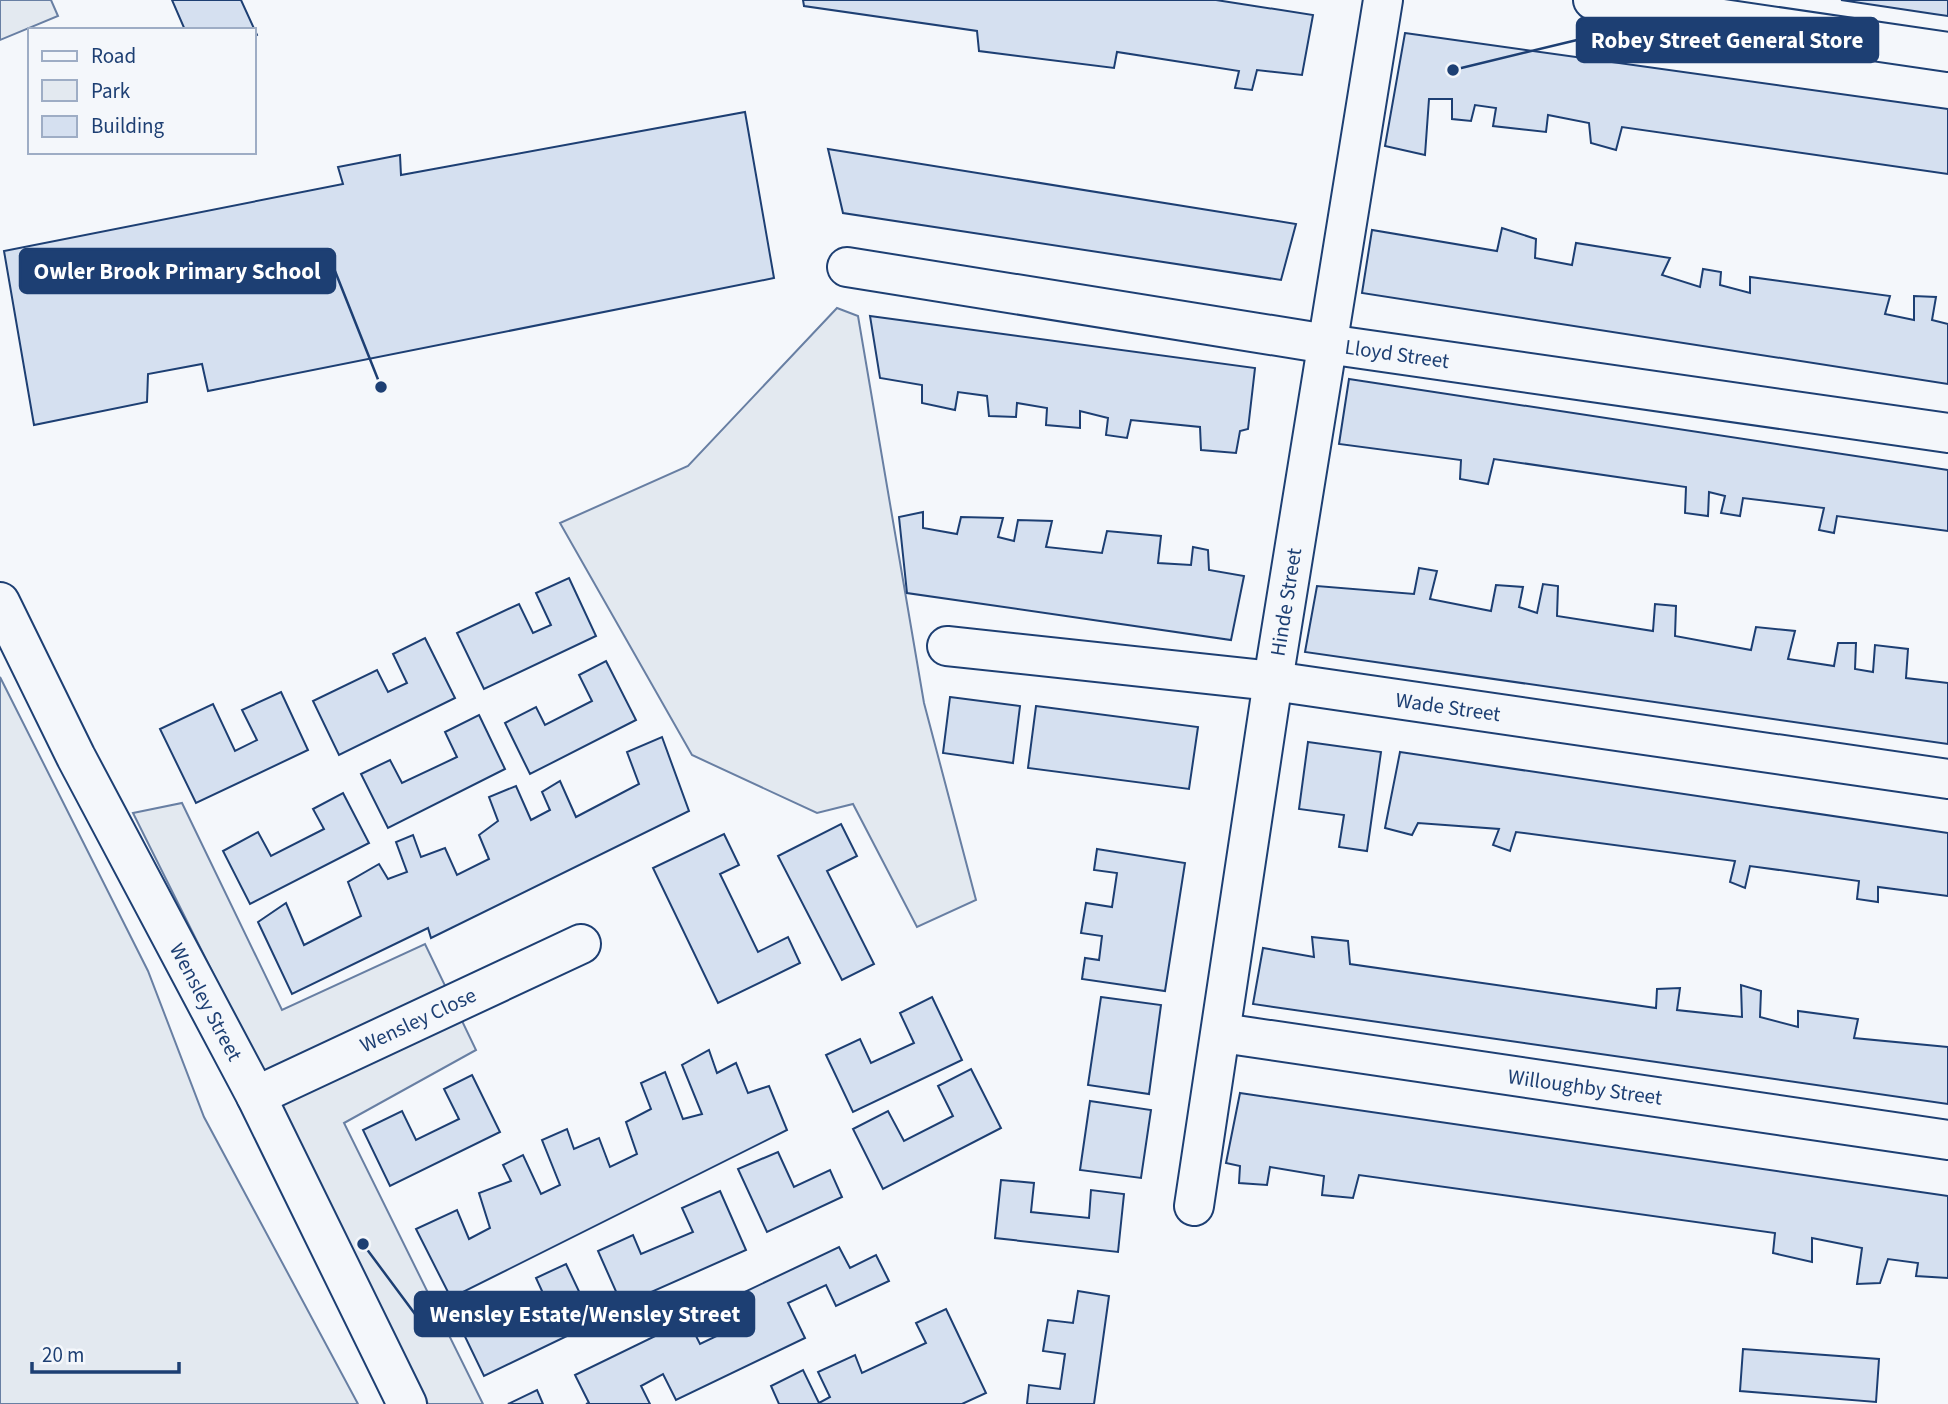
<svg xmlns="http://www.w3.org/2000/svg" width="1948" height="1404" viewBox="0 0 1948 1404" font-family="'Source Sans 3',sans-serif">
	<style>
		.green { fill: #e3e9f0; stroke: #687fa3; stroke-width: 2 }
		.building { fill: #d5e0f0; stroke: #1d3f73; stroke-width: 2 }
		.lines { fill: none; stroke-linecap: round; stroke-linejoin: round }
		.street-casing { stroke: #1d3f73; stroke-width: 42 }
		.street { stroke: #f4f7fb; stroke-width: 38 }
		.labels { text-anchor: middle; stroke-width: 5; stroke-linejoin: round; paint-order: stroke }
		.street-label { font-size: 21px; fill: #1d3f73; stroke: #f4f7fb }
		.leader { fill: none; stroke: #1d3f73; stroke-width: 2.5 }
		.callout-dot { fill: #1d3f73; stroke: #f4f7fb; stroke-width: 2.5 }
		.callout { fill: #1d3f73; stroke: #1d3f73; stroke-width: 2.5 }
		.callout-label { font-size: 23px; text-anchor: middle; font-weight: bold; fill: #fff }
	</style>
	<rect width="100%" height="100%" fill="#f4f7fb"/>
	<!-- green -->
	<g class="green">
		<polygon points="0,0 51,0 58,16 0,40"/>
		<polygon points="837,308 858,316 924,703 976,900 917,927 853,804 817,813 692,755 560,523 688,466"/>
		<polygon points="0,677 148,971 204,1117 358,1404 0,1404"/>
		<polygon points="182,803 282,1010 425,944 476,1050 344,1123 483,1404 428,1404 133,813"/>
	</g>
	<!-- building -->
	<g class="building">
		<polygon points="172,0 241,0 257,35 254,37 254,30 185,30"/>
		<polygon points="803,0 1216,0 1313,15 1302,75 1257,70 1252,90 1235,88 1239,71 1117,52 1114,68 979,51 977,31 804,6"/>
		<polygon points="1841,0 1948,0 1948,16 1934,14"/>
		<polygon points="1405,33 1948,109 1948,174 1622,127 1616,150 1591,143 1589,123 1548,115 1546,132 1493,126 1496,108 1475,105 1471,121 1452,119 1452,99 1429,99 1425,155 1385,146"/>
		<polygon points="745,112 774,278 208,391 202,364 148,374 147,402 34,425 4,251 343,184 338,167 400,155 401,175"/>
		<polygon points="828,149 1296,224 1281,280 843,213"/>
		<polygon points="1502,228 1536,239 1535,258 1572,265 1576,243 1670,258 1662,275 1700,287 1703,269 1721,272 1720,285 1750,293 1750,277 1890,296 1885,314 1914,320 1914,296 1936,297 1932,320 1948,324 1948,384 1362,293 1372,230 1497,251"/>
		<polygon points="870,316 1255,368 1248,429 1240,431 1236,453 1201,450 1200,427 1131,420 1127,438 1106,435 1108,418 1080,411 1080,428 1046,425 1047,408 1017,403 1016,417 989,416 987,396 958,392 955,410 922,403 922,385 880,378"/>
		<polygon points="1349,379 1948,470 1948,531 1837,516 1834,533 1819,530 1824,508 1743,498 1740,516 1721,513 1725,496 1709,492 1708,516 1685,513 1686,487 1494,459 1488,484 1460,479 1461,460 1339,444"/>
		<polygon points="923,512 923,528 957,534 961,517 1003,518 998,537 1014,541 1018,520 1052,521 1046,547 1102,553 1107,531 1161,536 1158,563 1191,565 1193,547 1208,550 1209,570 1244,576 1231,640 907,593 899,517"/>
		<polygon points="1419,568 1437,571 1430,599 1491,611 1496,585 1523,587 1519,607 1537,613 1543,584 1558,586 1557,616 1653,631 1655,604 1676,606 1675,636 1751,650 1756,627 1795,631 1788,659 1834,666 1838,643 1856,643 1855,669 1873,672 1875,645 1908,649 1906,678 1948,683 1948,744 1305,652 1317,586 1414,594"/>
		<polygon points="569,578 596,636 484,689 457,633 519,604 533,633 551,625 536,593"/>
		<polygon points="425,638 455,698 339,755 313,701 377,670 388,692 407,683 393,654"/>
		<polygon points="606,661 636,720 530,774 505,723 536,707 545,725 592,701 579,675"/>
		<polygon points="281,692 308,750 196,803 160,729 213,704 235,751 257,740 242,710"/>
		<polygon points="950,697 1020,706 1013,763 943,753"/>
		<polygon points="1036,706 1198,727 1189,789 1028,768"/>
		<polygon points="479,715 505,769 388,828 361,774 390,760 402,783 457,757 445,732"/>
		<polygon points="662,737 689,811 431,938 428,928 292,994 258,922 286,903 304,945 361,916 348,882 379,864 388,879 407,872 396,842 413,835 421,857 445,848 457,875 489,859 479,835 498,821 489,797 516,786 531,820 550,810 542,792 560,781 576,817 639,784 627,752"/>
		<polygon points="1308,742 1381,752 1367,851 1339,847 1344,815 1299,809"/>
		<polygon points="1400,752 1948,833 1948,896 1878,887 1878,902 1857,899 1859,881 1750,866 1745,888 1730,882 1735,861 1516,832 1510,851 1493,845 1499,829 1418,823 1412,835 1385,828"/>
		<polygon points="343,793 369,843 250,904 223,851 258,832 271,856 324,829 313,809"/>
		<polygon points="841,824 857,856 827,871 874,964 842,980 778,856"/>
		<polygon points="724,834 739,865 720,874 758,952 788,937 800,963 718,1003 653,868"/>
		<polygon points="1097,849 1185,863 1165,991 1082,979 1085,958 1099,960 1102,936 1081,933 1086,903 1112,907 1117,873 1094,870"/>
		<polygon points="1312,937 1348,941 1350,964 1656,1008 1657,989 1680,988 1677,1010 1742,1017 1741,985 1761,991 1760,1017 1798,1027 1798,1011 1858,1019 1854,1038 1948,1047 1948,1104 1253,1004 1263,948 1314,957"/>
		<polygon points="932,997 962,1060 853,1112 826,1055 860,1039 871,1063 914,1043 900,1013"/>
		<polygon points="1101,997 1161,1005 1149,1094 1088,1085"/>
		<polygon points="709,1050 717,1073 736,1063 748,1093 769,1086 787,1130 451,1298 416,1229 457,1210 469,1239 490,1228 479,1193 511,1181 503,1165 523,1155 541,1194 560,1185 542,1140 567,1129 574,1149 599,1138 610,1167 637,1154 626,1122 651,1109 641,1083 665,1072 683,1119 702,1114 682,1065"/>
		<polygon points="971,1069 1001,1128 883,1189 853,1129 888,1111 904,1141 953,1116 938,1086"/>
		<polygon points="472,1075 500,1132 390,1186 363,1130 402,1111 416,1140 459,1119 444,1089"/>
		<polygon points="1240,1093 1948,1196 1948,1278 1916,1276 1918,1263 1888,1259 1880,1283 1857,1284 1862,1248 1812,1238 1812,1262 1773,1253 1775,1233 1359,1175 1353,1198 1322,1195 1324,1176 1270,1167 1267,1185 1239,1183 1240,1166 1226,1163"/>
		<polygon points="1090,1101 1151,1110 1141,1178 1080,1170"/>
		<polygon points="778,1152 794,1187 830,1170 842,1197 767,1232 738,1169"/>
		<polygon points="1001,1180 1034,1183 1031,1212 1089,1218 1091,1190 1124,1194 1118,1252 995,1238"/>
		<polygon points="720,1191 746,1250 622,1305 598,1251 633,1235 641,1254 693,1232 682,1208"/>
		<polygon points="839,1247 850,1268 876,1255 889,1281 836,1306 826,1285 788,1303 805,1338 676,1400 663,1374 641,1386 650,1404 586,1404 589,1403 575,1375 688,1320 700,1344 744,1323 732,1298"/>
		<polygon points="566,1264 594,1323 484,1376 457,1320 489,1305 499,1327 548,1304 536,1278"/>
		<polygon points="1078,1291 1109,1296 1094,1404 1027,1404 1029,1385 1060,1389 1065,1354 1043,1351 1048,1320 1073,1323"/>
		<polygon points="946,1309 986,1393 962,1404 779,1404 771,1386 803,1370 819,1403 830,1397 818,1372 855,1355 862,1373 926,1343 916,1323"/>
		<polygon points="1743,1349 1879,1359 1876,1402 1740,1391"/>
		<polygon points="537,1390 543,1404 508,1404"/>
	</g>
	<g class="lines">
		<!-- street casing -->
		<g class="street-casing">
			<g id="street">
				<polyline points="1593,0 1948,52"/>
				<polyline points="847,267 1327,344 1948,433"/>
				<polyline points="0,602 76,757 256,1096 407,1404"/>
				<polyline points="947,646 1273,681 1948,779"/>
				<polyline points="1222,1033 1948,1140"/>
				<polyline points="256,1096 581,944"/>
				<polyline points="1194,1206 1273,681 1383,0"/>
			</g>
		</g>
		<!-- street -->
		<use href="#street" class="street"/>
	</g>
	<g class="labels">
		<!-- street labels -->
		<g class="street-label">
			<text transform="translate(1397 354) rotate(8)" y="7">Lloyd Street</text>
			<text transform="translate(1286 602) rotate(-81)" y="7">Hinde Street</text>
			<text transform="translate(1448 707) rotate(8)" y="7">Wade Street</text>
			<text transform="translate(206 1002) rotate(62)" y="7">Wensley Street</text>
			<text transform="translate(418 1020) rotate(-25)" y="7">Wensley Close</text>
			<text transform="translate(1585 1087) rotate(8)" y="7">Willoughby Street</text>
		</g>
	</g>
	<!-- callouts -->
	<path class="leader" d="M1453 70L1577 40M381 387L335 271M363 1244L415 1314"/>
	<g class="callout-dot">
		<circle cx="1453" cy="70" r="7"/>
		<circle cx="381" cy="387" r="7"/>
		<circle cx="363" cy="1244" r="7"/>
	</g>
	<g class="callout">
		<rect x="1577" y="18" width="301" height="44" rx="7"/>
		<rect x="20" y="249" width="315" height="44" rx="7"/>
		<rect x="415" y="1292" width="339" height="44" rx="7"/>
	</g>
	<g class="callout-label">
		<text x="1727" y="48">Robey Street General Store</text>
		<text x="177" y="279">Owler Brook Primary School</text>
		<text x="585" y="1322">Wensley Estate/Wensley Street</text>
	</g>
	<!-- legend -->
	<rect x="28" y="28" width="228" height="126" fill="#f4f7fb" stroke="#9eadc5" stroke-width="2"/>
	<rect x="42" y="51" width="35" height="10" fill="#f4f7fb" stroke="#9eadc5" stroke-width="2"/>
	<text x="91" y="63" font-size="21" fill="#1d3f73">Road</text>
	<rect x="42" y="80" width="35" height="21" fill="#e3e9f0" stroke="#9eadc5" stroke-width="2"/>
	<text x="91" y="98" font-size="21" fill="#1d3f73">Park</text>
	<rect x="42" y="116" width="35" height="21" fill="#d5e0f0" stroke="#9eadc5" stroke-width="2"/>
	<text x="91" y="133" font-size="21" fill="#1d3f73">Building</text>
	<!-- scale -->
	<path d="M32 1362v10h147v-10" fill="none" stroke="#1d3f73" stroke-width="3.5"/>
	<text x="42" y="1362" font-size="21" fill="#1d3f73" stroke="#f4f7fb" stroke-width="5" paint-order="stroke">20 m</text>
</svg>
